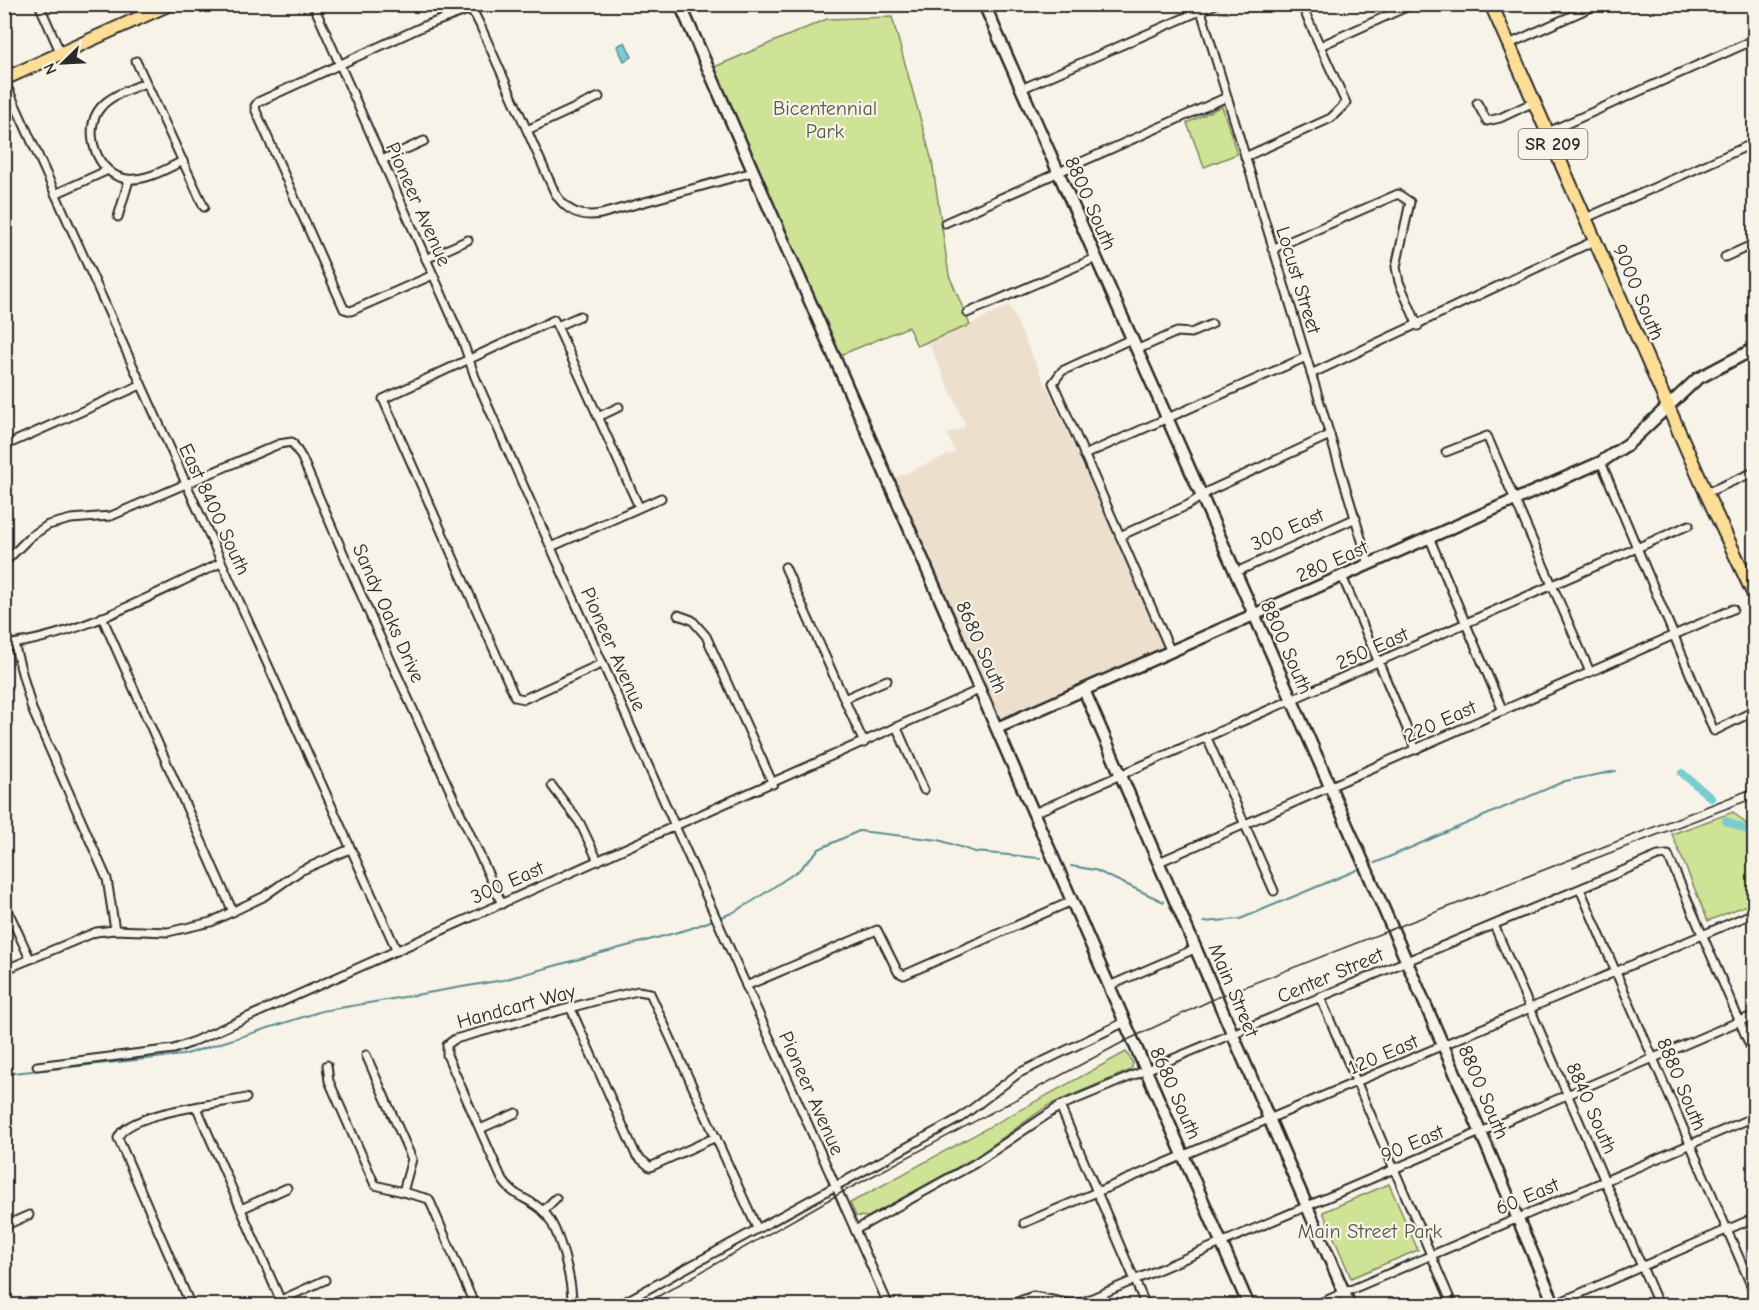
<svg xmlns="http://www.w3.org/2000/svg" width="1759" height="1310" viewBox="0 0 1759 1310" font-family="'Comic Neue',sans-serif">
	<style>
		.built { fill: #ecdfcb }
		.green { fill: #cfe397; stroke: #7d8761; stroke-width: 1.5 }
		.water { fill: #7accd1; stroke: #5a8c8f; stroke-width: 1.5 }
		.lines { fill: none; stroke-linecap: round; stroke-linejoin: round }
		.stream { stroke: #5a8c8f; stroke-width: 2 }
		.canal { stroke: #7accd1; stroke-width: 8 }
		.street-casing { stroke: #2b2b2b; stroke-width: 11 }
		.secondary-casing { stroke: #2b2b2b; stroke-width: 15 }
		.primary-casing { stroke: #2b2b2b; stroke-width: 16 }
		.street { stroke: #f7f3e8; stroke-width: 7 }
		.secondary { stroke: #f7f3e8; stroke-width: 10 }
		.primary { stroke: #fdde96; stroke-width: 12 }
		.tram { stroke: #2b2b2b; stroke-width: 1.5 }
		.labels { text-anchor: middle; stroke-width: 4.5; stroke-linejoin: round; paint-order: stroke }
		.shield { fill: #f7f3e8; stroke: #686764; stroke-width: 1.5 }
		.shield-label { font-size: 18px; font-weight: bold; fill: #2b2b2b }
		.park-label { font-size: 20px; fill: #545946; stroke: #f7f3e8 }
		.street-label { font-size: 20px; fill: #2b2b2b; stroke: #f7f3e8 }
	</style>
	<rect width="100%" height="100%" fill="#f7f3e8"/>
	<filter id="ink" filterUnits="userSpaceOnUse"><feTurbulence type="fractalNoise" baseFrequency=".0167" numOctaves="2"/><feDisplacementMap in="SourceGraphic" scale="12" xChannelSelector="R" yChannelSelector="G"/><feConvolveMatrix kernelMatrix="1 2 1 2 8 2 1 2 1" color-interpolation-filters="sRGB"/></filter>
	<g filter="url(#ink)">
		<!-- built -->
		<polygon class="built" points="1009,305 1168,652 992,724 885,482 955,452 947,434 966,426 928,341 970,325"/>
		<!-- green -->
		<g class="green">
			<polygon points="892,17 932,161 949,275 970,325 917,346 908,327 831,359 705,71 827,19"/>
			<polygon points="1222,106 1237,154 1204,167 1187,123"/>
			<polygon points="1733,812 1754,831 1754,902 1708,921 1672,834"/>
			<polygon points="1126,1052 1133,1063 1131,1070 1049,1105 974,1158 868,1217 856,1216 850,1203"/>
			<polygon points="1389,1184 1418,1250 1351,1278 1323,1212"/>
		</g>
		<!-- water -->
		<polygon class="water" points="625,42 632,57 624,61 617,46"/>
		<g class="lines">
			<!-- stream -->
			<g class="stream">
				<polyline points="1375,863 1565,781 1616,771"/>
				<polyline points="1071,866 1095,870 1164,902"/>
				<polyline points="1204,922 1240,919 1357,870"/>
				<polyline points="4,1074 183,1055 322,1011 503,980 689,929 732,913 753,901 799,870 819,849 859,831 939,840 975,852 1040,858"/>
			</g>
			<!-- canal -->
			<g class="canal">
				<polyline points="1682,773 1711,798"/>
				<polyline points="1726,821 1754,833"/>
			</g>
			<!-- street casing -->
			<g class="street-casing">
				<g id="street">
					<polyline points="39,4 61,54"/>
					<polyline points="313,4 463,342 475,377 889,1306"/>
					<polyline points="1199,4 1369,564"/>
					<polyline points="1509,44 1598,4"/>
					<polyline points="1320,46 1413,4"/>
					<polyline points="136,61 204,207"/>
					<polyline points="4,80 397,951"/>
					<path d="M145,83C131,89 111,95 101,107C81,129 97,176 127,179C147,181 166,169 183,161"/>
					<polyline points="1021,89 1216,4"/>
					<polyline points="1477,103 1487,121 1500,118 1534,102"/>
					<polyline points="527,130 599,97"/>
					<polyline points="1548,132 1754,40"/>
					<polyline points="1245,157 1331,118 1346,103 1301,4"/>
					<polyline points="382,160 424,141"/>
					<polyline points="55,194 106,171"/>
					<polyline points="118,217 129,180"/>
					<polyline points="1586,218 1754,143"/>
					<polyline points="945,223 1227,97"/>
					<polyline points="1272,249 1398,194 1410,202 1396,267 1399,282 1418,326"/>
					<polyline points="1725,257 1754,244"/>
					<polyline points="426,259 468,240"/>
					<path d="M433,275L351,311L344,309L256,111L255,106L258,102L424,26L468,10L475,15L480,25L555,193C566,211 580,218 601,214L753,172"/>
					<polyline points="967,313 1096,258"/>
					<polyline points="580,316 557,326 554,320 383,399 515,697 524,699 603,663"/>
					<polyline points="557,326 639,507"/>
					<polyline points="1131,339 1062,371 1053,383 1171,652"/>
					<polyline points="1136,350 1177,332 1191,333 1212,324"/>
					<polyline points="1311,374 1596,240"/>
					<polyline points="598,417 619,407"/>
					<polyline points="4,446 141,385"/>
					<polyline points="1446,452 1487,436 1590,672"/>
					<polyline points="1084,455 1306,357"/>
					<polyline points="1601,462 1714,731 1754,711"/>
					<polyline points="1706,493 1754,472"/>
					<polyline points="1120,536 1188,505 1211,490 1330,435"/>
					<polyline points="1429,537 1503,711"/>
					<polyline points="551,547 661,498"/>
					<polyline points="4,563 30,537 48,525 71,519 111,516 279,444 292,442 302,458 374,624 502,904"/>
					<polyline points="785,567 864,743"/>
					<polyline points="1234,573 1356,518"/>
					<polyline points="1342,576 1416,750"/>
					<polyline points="678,615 692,620 706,636 773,784"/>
					<polyline points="102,617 233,912"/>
					<polyline points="14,644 32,709 107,879 115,930"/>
					<path d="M4,645C81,636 152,594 221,563"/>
					<polyline points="844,699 887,680"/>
					<polyline points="897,728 924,790"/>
					<polyline points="1207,738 1274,891"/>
					<polyline points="552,786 580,823 598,861"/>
					<polyline points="1034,813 1689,525"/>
					<polyline points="1159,862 1733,609"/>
					<polyline points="1580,889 1754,1292"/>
					<polyline points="4,902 30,959"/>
					<polyline points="1494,925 1659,1306"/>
					<polyline points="4,970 96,932 115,930 168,932 211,922 263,897 300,871 350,849"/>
					<polyline points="746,986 877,930 898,972 904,975 1072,901"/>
					<polyline points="1109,986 1197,948"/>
					<polyline points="1320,997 1453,1306"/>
					<polyline points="571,1009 636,1155 650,1167 716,1137"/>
					<polyline points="366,1055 412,1159 403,1192 429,1199 475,1306"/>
					<polyline points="327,1065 329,1081 375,1185 403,1192"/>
					<polyline points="37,1066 174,1049 190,1043 981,689"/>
					<polyline points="1060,1106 1146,1306"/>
					<polyline points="197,1108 283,1306"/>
					<polyline points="480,1129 516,1113"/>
					<polyline points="241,1209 287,1188"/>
					<polyline points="543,1211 556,1198"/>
					<polyline points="1024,1223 1754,913"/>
					<polyline points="4,1226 29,1215"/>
					<polyline points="855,1230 974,1164 1060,1106 1658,856 1668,855 1754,1055"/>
					<polyline points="281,1300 325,1280"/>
					<path d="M191,1306L118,1138C127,1112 220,1104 246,1098"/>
					<path d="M572,1306C573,1283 560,1229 544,1212C530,1197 513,1199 501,1177L447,1055V1045L455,1039L595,1001L638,991L650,993L757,1228"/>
					<polyline points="617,1306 960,1118 1019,1073 1125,1022"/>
					<polyline points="1006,1306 1033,1296 1071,1304 1083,1302 1754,1015"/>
					<polyline points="1313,1306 1754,1117"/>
					<polyline points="1551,1306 1754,1218"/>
				</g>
			</g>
			<!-- secondary casing -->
			<g class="secondary-casing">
				<g id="secondary">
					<polyline points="680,4 1249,1306"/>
					<path d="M984,4C1175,438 1370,870 1555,1306"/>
					<polyline points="1084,690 1350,1306"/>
					<polyline points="997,728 1601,462 1628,444 1697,379 1754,349"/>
				</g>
			</g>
			<!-- primary casing -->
			<g class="primary-casing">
				<g id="primary">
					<polyline points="1491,4 1706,493 1754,595"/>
					<polyline points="4,79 170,4"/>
				</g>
			</g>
			<!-- street -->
			<use href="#street" class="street"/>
			<!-- secondary -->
			<use href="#secondary" class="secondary"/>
			<!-- primary -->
			<use href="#primary" class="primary"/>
			<!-- tram -->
			<g class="tram">
				<polyline points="1573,867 1754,798"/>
				<polyline points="641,1306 839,1194 1125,1041 1218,997 1754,788"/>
			</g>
		</g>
	</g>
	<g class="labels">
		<!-- shield labels -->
		<rect class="shield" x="1518.5" y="129" width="69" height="30" rx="4.5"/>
		<g class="shield-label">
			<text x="1553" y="150">SR 209</text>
		</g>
		<!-- park labels -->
		<g class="park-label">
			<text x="825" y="115">Bicentennial<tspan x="825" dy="23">Park</tspan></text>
			<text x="1370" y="1238">Main Street Park</text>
		</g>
		<!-- street labels -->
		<g class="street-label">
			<text transform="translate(1091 203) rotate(66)" y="7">8800 South</text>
			<text transform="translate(419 204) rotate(66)" y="7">Pioneer Avenue</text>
			<text transform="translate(1299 280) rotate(73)" y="7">Locust Street</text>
			<text transform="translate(1639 292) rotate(67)" y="7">9000 South</text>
			<text transform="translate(215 509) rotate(65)" y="7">East 8400 South</text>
			<text transform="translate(1287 529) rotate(-24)" y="7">300 East</text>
			<text transform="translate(1332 561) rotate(-24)" y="7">280 East</text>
			<text transform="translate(389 613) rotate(66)" y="7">Sandy Oaks Drive</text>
			<text transform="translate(982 647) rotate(66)" y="7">8680 South</text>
			<text transform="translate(1287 647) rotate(66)" y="7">8800 South</text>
			<text transform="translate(1372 648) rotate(-24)" y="7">250 East</text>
			<text transform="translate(614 649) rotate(66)" y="7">Pioneer Avenue</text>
			<text transform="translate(1440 721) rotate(-24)" y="7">220 East</text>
			<text transform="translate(507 882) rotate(-24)" y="7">300 East</text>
			<text transform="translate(1330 975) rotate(-23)" y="7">Center Street</text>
			<text transform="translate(1234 990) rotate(67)" y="7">Main Street</text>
			<text transform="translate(516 1006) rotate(-15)" y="7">Handcart Way</text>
			<text transform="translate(1383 1054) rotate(-23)" y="7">120 East</text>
			<text transform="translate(1682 1084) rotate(67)" y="7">8880 South</text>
			<text transform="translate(1484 1092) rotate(67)" y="7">8800 South</text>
			<text transform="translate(812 1093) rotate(66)" y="7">Pioneer Avenue</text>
			<text transform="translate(1176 1093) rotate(66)" y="7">8680 South</text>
			<text transform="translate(1592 1108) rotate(66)" y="7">8840 South</text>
			<text transform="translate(1412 1143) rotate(-23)" y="7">90 East</text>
			<text transform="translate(1527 1196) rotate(-23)" y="7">60 East</text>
		</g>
	</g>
	<!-- margin -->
	<rect width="1759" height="1310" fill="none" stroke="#f7f3e8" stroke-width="24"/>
	<rect x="12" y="12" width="1735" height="1286" fill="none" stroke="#2b2b2b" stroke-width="2" filter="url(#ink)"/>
	<!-- north arrow -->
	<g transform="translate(63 63) rotate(246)" stroke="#f7f3e8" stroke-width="4.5" paint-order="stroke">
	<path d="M0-4.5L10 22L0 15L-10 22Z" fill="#2b2b2b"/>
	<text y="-9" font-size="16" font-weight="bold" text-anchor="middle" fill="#2b2b2b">N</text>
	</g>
</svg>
